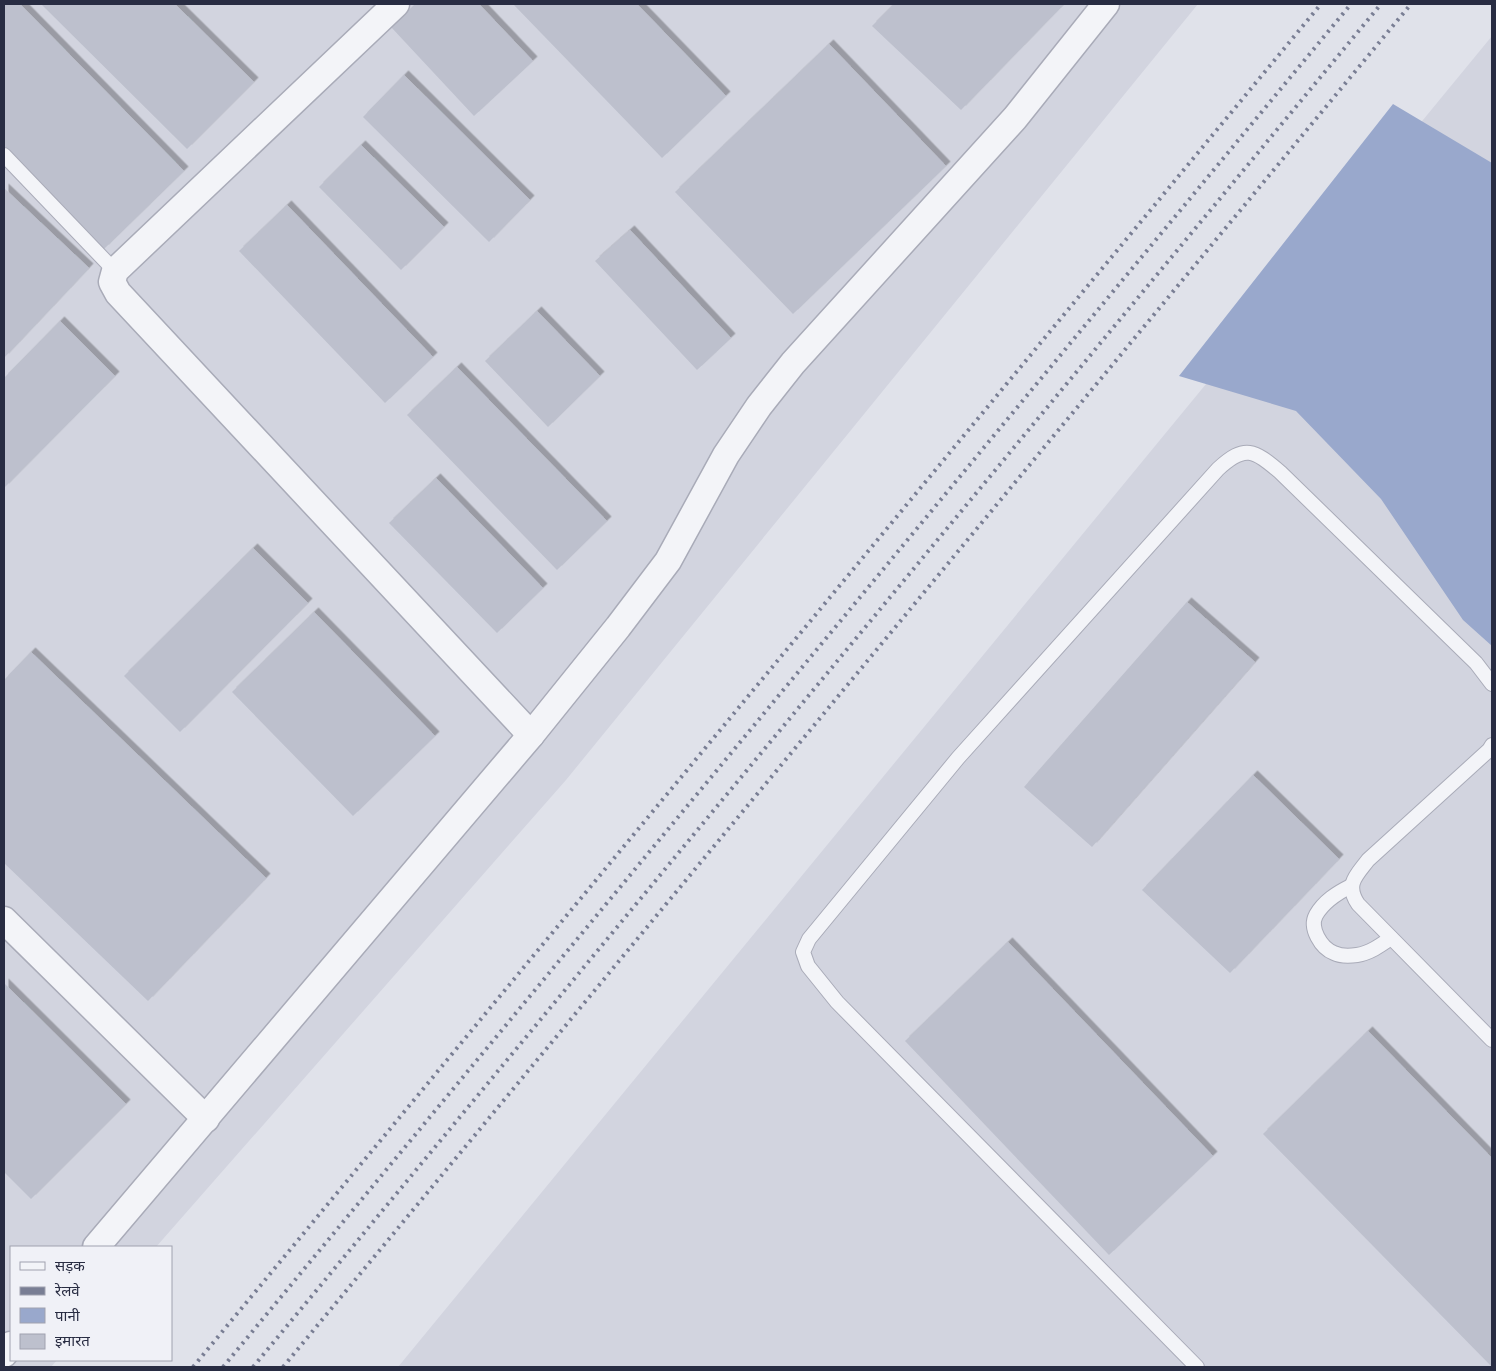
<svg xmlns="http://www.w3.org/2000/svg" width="1496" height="1371" viewBox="0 0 1496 1371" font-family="Barlow,'Noto Sans Devanagari',sans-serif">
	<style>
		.built { fill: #d2d4df }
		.water { fill: #99a8cc }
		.building { fill: #bdc0cd; filter: url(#shadow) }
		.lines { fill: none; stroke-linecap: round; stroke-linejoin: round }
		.lane-casing { stroke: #a9abb8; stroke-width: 16 }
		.street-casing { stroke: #a9abb8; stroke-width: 29 }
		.lane { stroke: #f3f4f8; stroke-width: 14 }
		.street { stroke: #f3f4f8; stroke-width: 26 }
		.rail { stroke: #797e94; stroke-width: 4; stroke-dasharray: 2.5 5; stroke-linecap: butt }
	</style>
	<defs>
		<filter id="shadow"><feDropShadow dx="4.5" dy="-4.5" stdDeviation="0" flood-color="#0004"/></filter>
	</defs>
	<rect width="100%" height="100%" fill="#e0e2ea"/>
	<!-- built -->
	<g class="built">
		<polygon points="4,4 1198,4 566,780 156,1247 11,1247 11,1360 57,1360 51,1367 4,1367"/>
		<polygon points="1492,36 1492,1367 398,1367"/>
	</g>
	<!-- water -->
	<polygon class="water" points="1393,104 1492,163 1492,646 1463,620 1381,499 1296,411 1179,376"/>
	<!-- building -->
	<g class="building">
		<polygon points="4,4 20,4 184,171 104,249 4,146"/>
		<polygon points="41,4 175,4 254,82 187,149"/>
		<polygon points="416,4 479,4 533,61 474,116 391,27"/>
		<polygon points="513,4 637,4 726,96 662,158"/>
		<polygon points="894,4 1064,4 961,110 872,26"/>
		<polygon points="829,44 946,166 793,314 675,192"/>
		<polygon points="404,75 530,200 489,242 363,117"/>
		<polygon points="361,145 444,227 401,270 319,187"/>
		<polygon points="4,188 89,268 4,358"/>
		<polygon points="287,205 433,357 385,403 239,251"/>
		<polygon points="630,230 731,338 697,370 595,261"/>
		<polygon points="537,311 600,376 548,427 485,361"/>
		<polygon points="60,321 115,376 4,488 4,378"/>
		<polygon points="457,367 607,521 557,570 407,415"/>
		<polygon points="436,478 543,588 497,633 389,523"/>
		<polygon points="253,548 308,603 180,732 124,676"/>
		<polygon points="1187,602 1255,662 1092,847 1024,787"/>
		<polygon points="314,612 435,736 353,816 232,692"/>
		<polygon points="31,652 266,878 148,1001 4,863 4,680"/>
		<polygon points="1253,775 1339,859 1230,973 1142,890"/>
		<polygon points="1008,942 1213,1156 1109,1255 905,1041"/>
		<polygon points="4,983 126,1104 31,1199 4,1172"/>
		<polygon points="1368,1031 1492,1158 1492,1367 1263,1134"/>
	</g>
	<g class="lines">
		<!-- lane casing -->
		<g class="lane-casing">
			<g id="lane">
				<polyline points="4,155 115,271"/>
				<path d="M1492,745L1489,750L1368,860C1356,876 1345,884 1358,904L1492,1040"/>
				<path d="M1351,886C1337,893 1324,901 1316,915C1309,928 1321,948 1334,953C1340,956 1350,956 1357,955C1370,953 1381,945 1391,938"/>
				<path d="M1197,1367L837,1002L808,966L803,952L809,939L958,758L1218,469C1245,444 1254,450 1280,472L1476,663L1492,684"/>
			</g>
		</g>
		<!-- street casing -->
		<g class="street-casing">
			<g id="street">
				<polyline points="396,4 115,271 112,282 118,293 531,735"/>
				<polyline points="4,920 206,1119"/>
				<polyline points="96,1247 531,735 618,627 668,561 726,455 759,406 793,363 1015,118 1106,4"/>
				<polyline points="4,1354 11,1345"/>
			</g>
		</g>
		<!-- lane -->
		<use href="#lane" class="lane"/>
		<!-- street -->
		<use href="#street" class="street"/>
		<!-- rail -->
		<g class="rail">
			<polyline points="193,1367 1321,4"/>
			<polyline points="223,1367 1351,4"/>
			<polyline points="253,1367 1381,4"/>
			<polyline points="283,1367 1411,4"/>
		</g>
	</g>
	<!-- border -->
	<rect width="1496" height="1371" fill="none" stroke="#282c42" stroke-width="10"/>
	<!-- legend -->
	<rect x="10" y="1246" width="162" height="115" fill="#f0f1f7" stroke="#a0a2af"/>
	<rect x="20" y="1262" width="25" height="8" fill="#f3f4f8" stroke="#a0a2af"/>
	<text x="55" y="1271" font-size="15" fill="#282c42">सड़क</text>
	<rect x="20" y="1287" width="25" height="8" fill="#797e94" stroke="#a0a2af"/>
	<text x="55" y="1296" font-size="15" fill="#282c42">रेलवे</text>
	<rect x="20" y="1308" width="25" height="15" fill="#99a8cc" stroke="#a0a2af"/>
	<text x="55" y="1321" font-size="15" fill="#282c42">पानी</text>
	<rect x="20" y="1334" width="25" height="15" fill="#bdc0cd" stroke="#a0a2af"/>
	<text x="55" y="1346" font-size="15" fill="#282c42">इमारत</text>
</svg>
